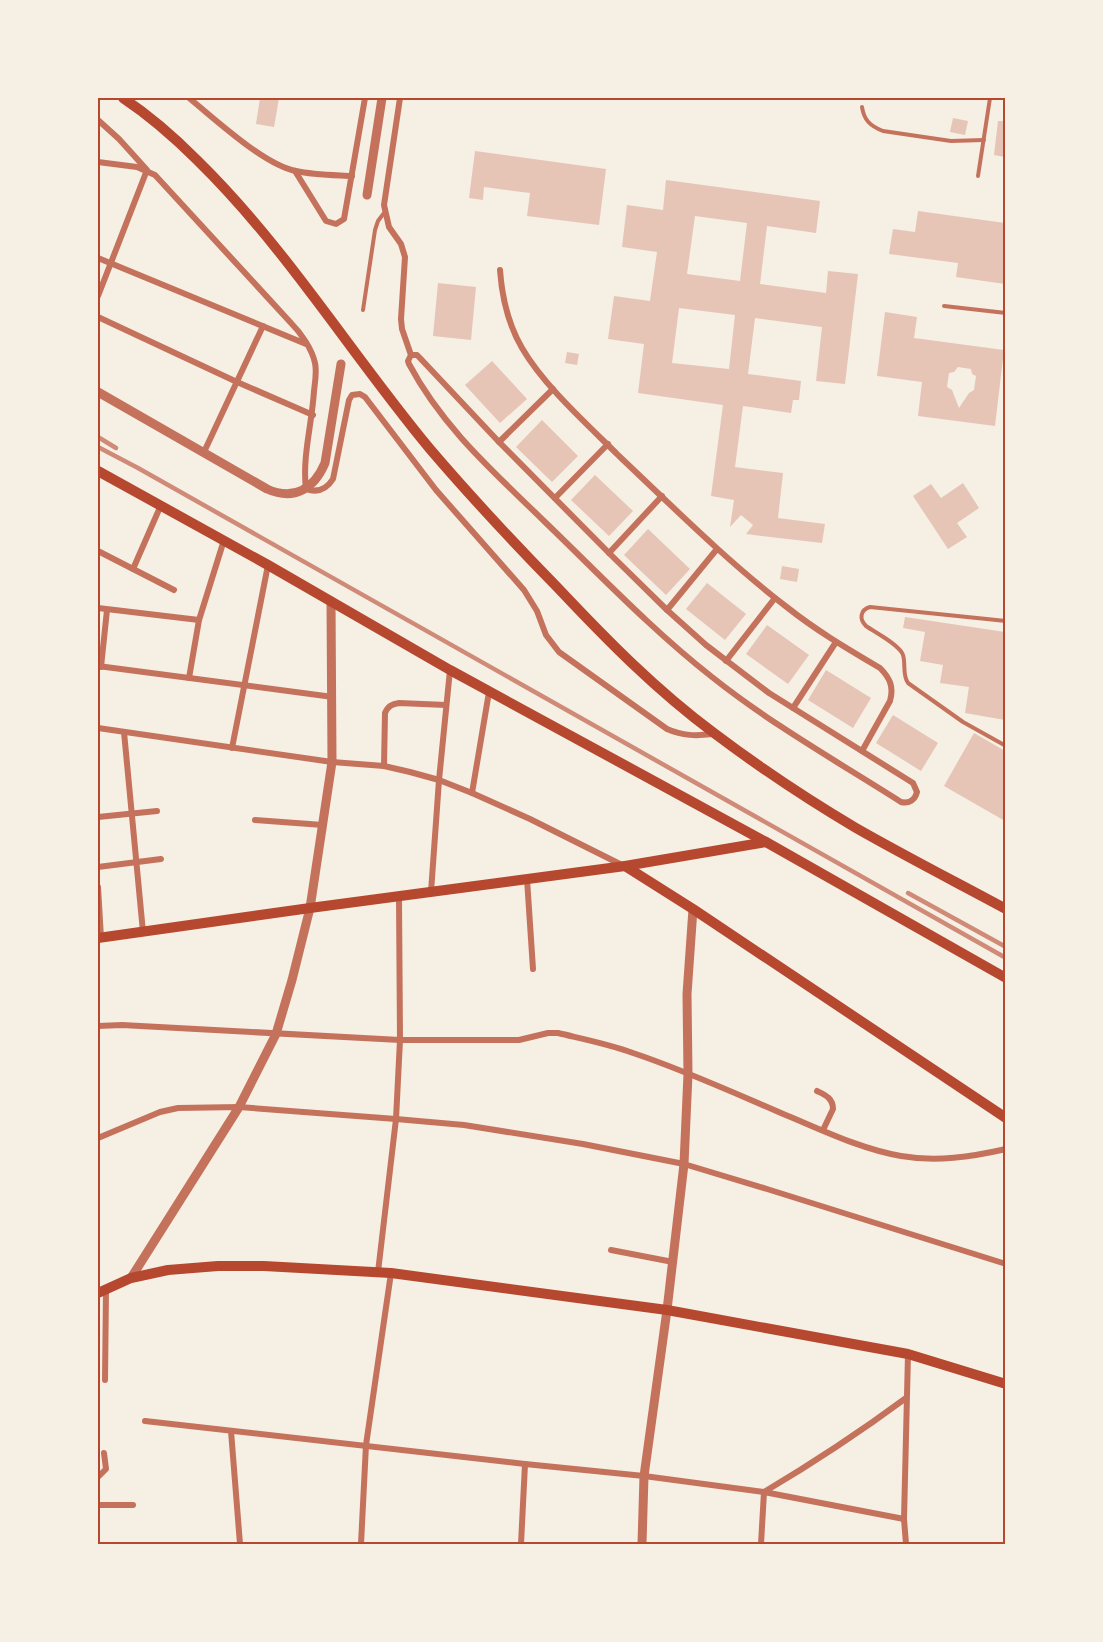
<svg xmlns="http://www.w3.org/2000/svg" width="1103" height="1642" viewBox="0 0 1103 1642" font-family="'Alegreya Sans',sans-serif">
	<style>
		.building { fill: #e6c5b7; fill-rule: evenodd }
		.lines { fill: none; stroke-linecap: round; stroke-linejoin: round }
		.service { stroke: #c5725c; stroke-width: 4 }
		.minor { stroke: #c5725c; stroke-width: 6 }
		.tertiary { stroke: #c5725c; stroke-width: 9 }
		.secondary { stroke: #b5482f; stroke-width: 10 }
		.primary { stroke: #b5482f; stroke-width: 10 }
		.rail { stroke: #cf8b77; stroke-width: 4.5 }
		.neatline { fill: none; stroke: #b5482f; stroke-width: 2 }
	</style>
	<rect width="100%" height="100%" fill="#f6efe4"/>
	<!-- building -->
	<g class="building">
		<polygon points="260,98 279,98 274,127 256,124"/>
		<polygon points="953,118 968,121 965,135 950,132"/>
		<polygon points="998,121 1005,121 1005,157 994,155"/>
		<polygon points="475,151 606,169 599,225 527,216 530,193 484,187 483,200 469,198"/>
		<path d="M666,180L820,201L816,233L767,226L760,284L826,293L828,271L858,274L845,384L816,381L822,327L755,318L748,374L801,381L799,400H793L791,413L743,406L735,467L783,473L778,518L825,524L822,543L746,534L753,525L741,515L730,527L734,500L711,496L723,405L638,393L644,344L608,339L614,296L650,301L657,252L622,247L627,205L663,210ZM695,216L747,223L740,281L687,274ZM679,308L735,315L729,369L672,363Z"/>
		<polygon points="918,211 1005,223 1005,284 956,277 958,263 889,254 893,229 915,232"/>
		<polygon points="438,283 476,287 471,340 433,336"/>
		<path d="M885,312L917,317L914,338L1004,350L995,426L918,416L922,382L877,376ZM958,367L971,369L972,374L976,376L974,390L969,393L959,408L952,390L947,387L949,373L954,372Z"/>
		<polygon points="567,352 579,354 577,365 565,363"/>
		<polygon points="492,361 527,399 500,423 465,385"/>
		<polygon points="542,420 578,456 552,482 516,447"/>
		<polygon points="595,475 633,511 609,536 571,500"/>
		<polygon points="963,483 979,508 957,523 967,537 948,549 913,496 931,484 941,498"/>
		<polygon points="648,529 690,569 666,595 624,555"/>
		<polygon points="782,566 799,569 797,582 780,579"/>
		<polygon points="707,583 746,614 725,640 686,609"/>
		<polygon points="905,617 1005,632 1005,720 965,713 969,687 940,683 943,665 920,661 925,632 903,628"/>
		<polygon points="767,625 809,655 788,684 746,654"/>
		<polygon points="826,670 871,698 853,728 808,700"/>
		<polygon points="893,715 938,743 921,771 876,743"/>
		<polygon points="974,733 1005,751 1005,821 944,786"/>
	</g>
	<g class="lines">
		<!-- service -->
		<g class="service">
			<polyline points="1003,98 1006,98"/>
			<path d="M862,107C864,120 870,126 883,131L951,141L984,140"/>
			<polyline points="978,176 990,98"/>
			<polyline points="944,306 1006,313"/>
			<polyline points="363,310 375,230 378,221 384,213"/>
			<path d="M1006,621L870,607C860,610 859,619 866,626C876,633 900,645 903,655C906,665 902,674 908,683L963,722L1006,746"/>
		</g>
		<!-- minor -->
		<g class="minor">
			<path d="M189,98C215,119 264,165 296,171C314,175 334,175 352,176"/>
			<polyline points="400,98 384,205 389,227 401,244 405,257 401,319 402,329 411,355"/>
			<polyline points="98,120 119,139 147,170 98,296"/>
			<path d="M98,162L137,167L155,175L291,323C301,333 312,349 315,363C317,372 315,382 314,391C312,424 302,457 306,489C317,493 326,490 333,479L349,400L352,395L360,394L365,397L436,490L524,590L537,611L546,635L559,652L667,729C683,736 696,736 713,734"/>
			<polyline points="295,171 326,221 336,224 344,219 365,98"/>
			<polyline points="98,258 306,344"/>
			<path d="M500,270C502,298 508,324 522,348C544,386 588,425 619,456C674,508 728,562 788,608C817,631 848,649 880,668C890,678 894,687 890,701L862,751"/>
			<polyline points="98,317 237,382 313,415"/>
			<path d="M411,355H417L419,357L499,442L609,553L667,610L706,645L769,693L913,783L917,792C915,800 909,804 901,802C838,762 771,724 712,677C652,630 599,574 545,522C494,472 443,428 409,364L408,361Z"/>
			<polyline points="499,442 553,389"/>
			<polyline points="204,452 263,326"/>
			<polyline points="555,498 608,444"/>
			<polyline points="98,551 174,590"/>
			<polyline points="609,553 662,496"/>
			<polyline points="133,569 161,505"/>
			<polyline points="98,608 199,620"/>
			<polyline points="667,610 717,549"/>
			<polyline points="726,661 775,598"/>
			<polyline points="98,666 333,697"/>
			<polyline points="101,667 107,610"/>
			<polyline points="189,678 199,620 224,540"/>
			<polyline points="793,708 836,642"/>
			<polyline points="98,728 332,762 384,766 410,772 439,780 472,793 530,819 622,865"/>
			<polyline points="124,732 143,932"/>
			<polyline points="232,748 268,565"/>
			<path d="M384,766L385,713C388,706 392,704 399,703L446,705"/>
			<polyline points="472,793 489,692"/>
			<polyline points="98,817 157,811"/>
			<polyline points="255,820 323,825"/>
			<polyline points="98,867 161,859"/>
			<polyline points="527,879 533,969"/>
			<polyline points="98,887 101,938"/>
			<polyline points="431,892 439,780 450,670"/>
			<path d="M98,1026L122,1025L400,1040H519L548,1033H558C583,1039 609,1044 633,1053C684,1070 732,1092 781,1113C820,1129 860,1149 901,1156C936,1162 971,1157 1006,1149"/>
			<path d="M817,1091C825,1095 833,1098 833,1109L823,1130"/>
			<polyline points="98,1138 160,1112 178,1108 239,1107 396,1119 464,1125 583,1144 684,1164 767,1189 1006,1264"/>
			<polyline points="611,1250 673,1262"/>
			<polyline points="378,1272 396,1119 400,1040 399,897"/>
			<polyline points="105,1380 106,1290"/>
			<polyline points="145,1421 525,1464 644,1476 764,1492 904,1519"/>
			<polyline points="231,1431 240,1544"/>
			<polyline points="98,1477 106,1469 104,1453"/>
			<polyline points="98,1505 133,1505"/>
			<polyline points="361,1544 366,1445 391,1273"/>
			<polyline points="521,1544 525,1464"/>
			<path d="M761,1544L764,1492C813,1463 860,1432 906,1398"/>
			<polyline points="906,1544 904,1519 908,1354"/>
		</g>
		<!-- tertiary -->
		<g class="tertiary">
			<polyline points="367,195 382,98"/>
			<path d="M98,392L267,489C294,501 314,489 325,463L341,364"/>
			<polyline points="131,1278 239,1107 276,1034 292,980 310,908 332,762 331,601"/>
			<polyline points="642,1544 644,1476 667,1310 684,1164 688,1074 687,994 693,909"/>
		</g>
		<!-- secondary -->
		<g class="secondary">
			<polyline points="98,471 268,565 450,670 766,842 1006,978"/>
			<polyline points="625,866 693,909 1006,1118"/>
			<polyline points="98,938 310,908 625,866 766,842"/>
			<polyline points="98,1293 131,1278 168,1270 218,1266 264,1266 391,1273 667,1310 908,1354 1006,1384"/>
		</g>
		<!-- primary -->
		<path class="primary" d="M123,98C150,116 174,137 197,160C286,247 351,354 430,449C471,497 514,543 558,588C607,640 656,690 714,733C759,767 807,799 856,828C905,856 956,882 1006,909"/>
		<!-- rail -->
		<g class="rail">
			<polyline points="98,437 116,448"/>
			<polyline points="98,447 138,468 1006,958"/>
			<polyline points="908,893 1006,947"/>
		</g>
	</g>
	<!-- border -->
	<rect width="1103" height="1642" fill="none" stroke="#f6efe4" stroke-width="198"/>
	<rect x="99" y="99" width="905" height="1444" class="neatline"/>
</svg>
